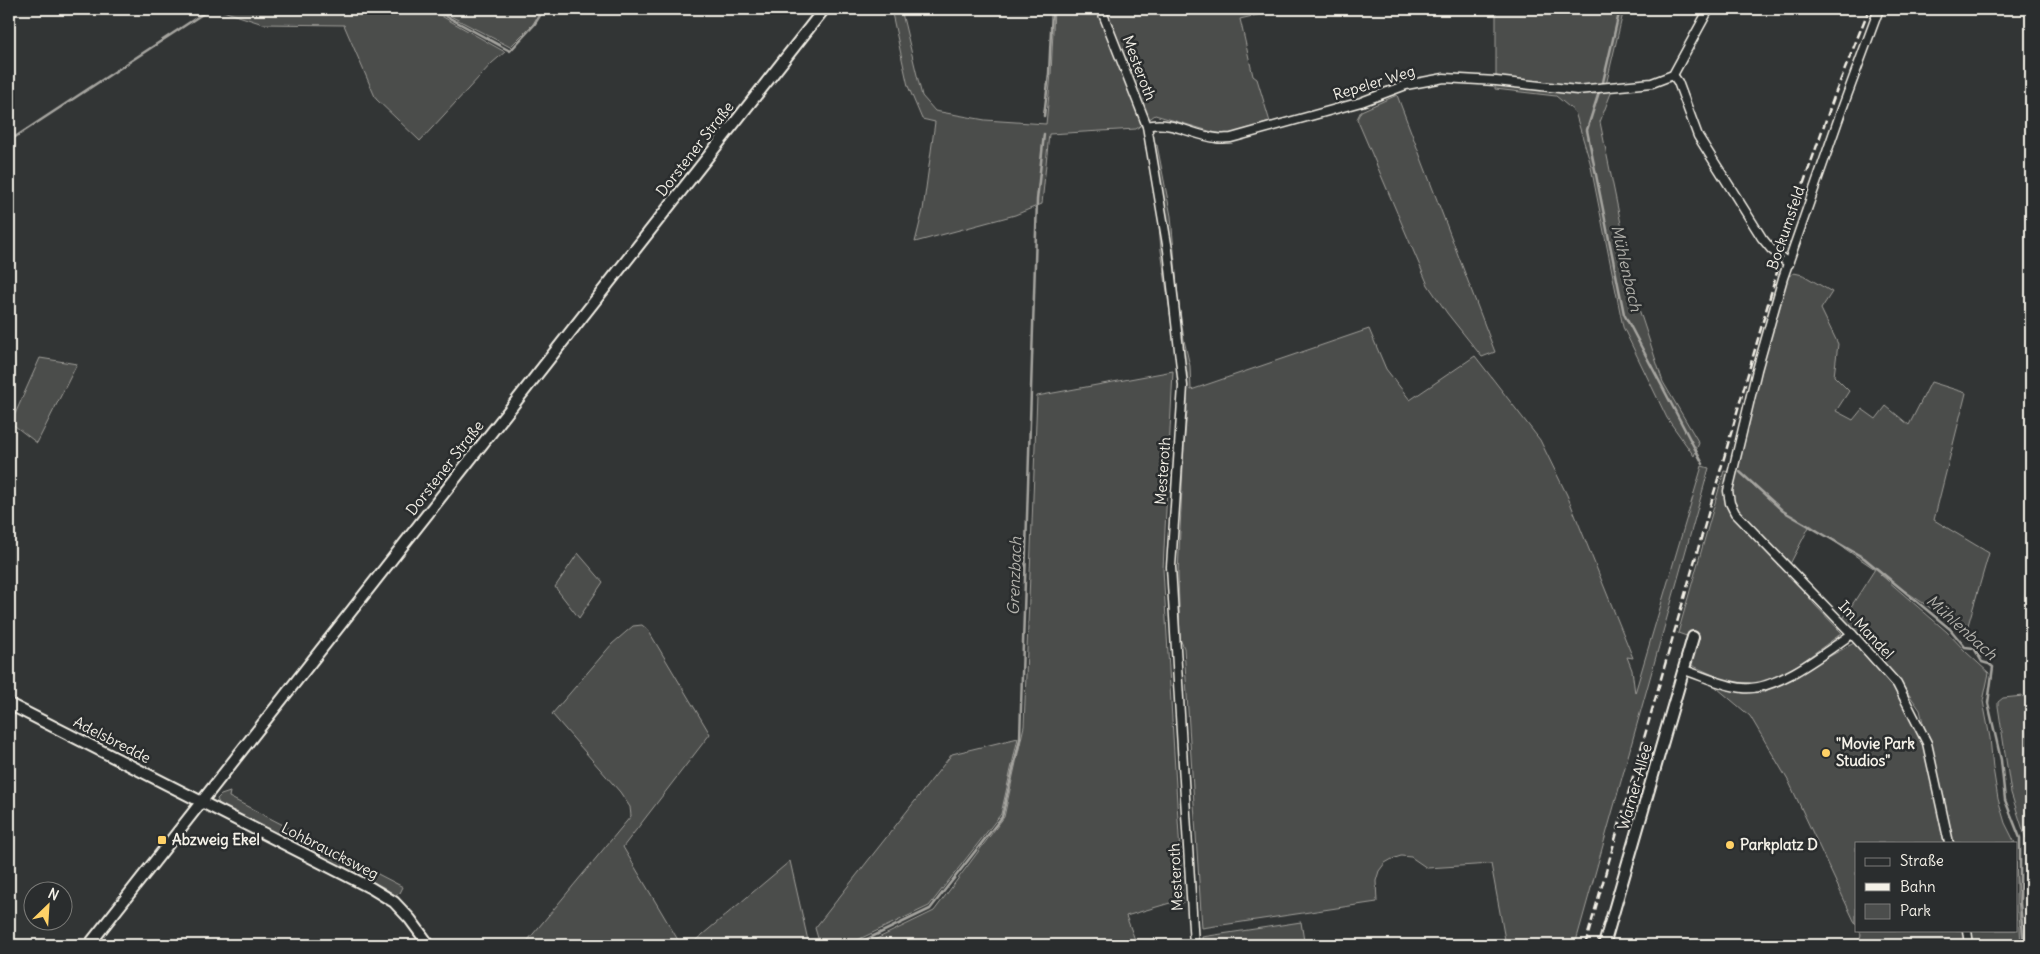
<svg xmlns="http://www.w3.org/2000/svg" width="2040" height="954" viewBox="0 0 2040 954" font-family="Delius,sans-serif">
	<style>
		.green { fill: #4b4d4c; stroke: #a09f9a }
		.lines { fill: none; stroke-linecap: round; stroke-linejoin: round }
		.stream { stroke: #a6a5a0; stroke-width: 2.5 }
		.street-casing { stroke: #f4f1e8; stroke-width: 11 }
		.secondary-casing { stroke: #f4f1e8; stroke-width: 14 }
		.street { stroke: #2a2d2e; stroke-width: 8 }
		.secondary { stroke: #2a2d2e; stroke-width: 10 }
		.rail { stroke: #f4f1e8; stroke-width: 2.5; stroke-dasharray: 8 4; stroke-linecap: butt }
		.poi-dot { fill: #ffd166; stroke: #2a2d2e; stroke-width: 2 }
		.labels { text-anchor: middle; stroke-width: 5; stroke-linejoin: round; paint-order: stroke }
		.street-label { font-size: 15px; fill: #f4f1e8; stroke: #2a2d2e }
		.poi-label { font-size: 15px; font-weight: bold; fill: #f4f1e8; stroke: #2a2d2e; text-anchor: start }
		.water-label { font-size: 16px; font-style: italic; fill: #b3b2ac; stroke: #2a2d2e }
	</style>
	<rect width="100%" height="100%" fill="#323535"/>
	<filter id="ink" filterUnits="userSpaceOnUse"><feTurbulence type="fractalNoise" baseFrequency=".02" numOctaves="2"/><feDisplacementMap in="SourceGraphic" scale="10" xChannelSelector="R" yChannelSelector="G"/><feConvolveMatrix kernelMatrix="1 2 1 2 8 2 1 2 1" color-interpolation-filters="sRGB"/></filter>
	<g filter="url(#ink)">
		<!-- green -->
		<g class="green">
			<polygon points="217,9 429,9 505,52 492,63 420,141 376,99 344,25 263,24"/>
			<polygon points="437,9 542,9 533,24 510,47"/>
			<polygon points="891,9 901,9 922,96 935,111 985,120 1046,124 1051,74 1054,9 1282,9 1240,19 1253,76 1257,79 1270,122 1230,134 1216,133 1155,115 1136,129 1049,134 1042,204 1015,215 915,242 923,210 935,122 922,119 908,86"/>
			<polygon points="1496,9 1624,9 1606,85 1611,93 1600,122 1638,306 1663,382 1699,443 1694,456 1667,418 1623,327 1590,162 1575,112 1556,96 1495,89 1495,84 1596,94 1599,85 1575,87 1496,77"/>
			<polygon points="1397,95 1495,352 1482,357 1447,313 1428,285 1357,119 1361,111"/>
			<polygon points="1157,145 1171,216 1178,297 1184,340 1190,366 1191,390 1369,329 1386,369 1410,400 1475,356 1540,440 1567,495 1633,658 1627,657 1632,670 1635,693 1702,466 1709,468 1575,945 1506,945 1491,864 1427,868 1411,857 1401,856 1392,859 1385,863 1379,871 1376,881 1377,902 1202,928 1184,648 1180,639 1178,573 1184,446 1187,412 1187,373 1174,341 1161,250 1154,166 1145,147"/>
			<polygon points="1794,273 1803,275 1832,292 1821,309 1838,344 1834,376 1849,391 1836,411 1853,420 1862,409 1876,419 1886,406 1909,425 1931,382 1966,393 1934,520 1989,553 1966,632 1880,574 1947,632 1966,652 1989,673 1983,701 1990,738 1993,768 1998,799 2005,823 2015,843 1952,843 1920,710 1903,686 1843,619 1875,569 1810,525 1788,568 1814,604 1842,633 1798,665 1761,683 1729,682 1691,665 1698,640 1678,633 1724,471 1735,473 1784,283 1787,277"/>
			<polygon points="40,358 77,364 37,443 11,423"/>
			<polygon points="1173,371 1163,569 1183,903 1170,903 1126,916 1137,945 864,945 934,911 1004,817 1024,726 1037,396"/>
			<polygon points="578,553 603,582 579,618 555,587"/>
			<polygon points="642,625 648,630 710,734 623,847 681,945 524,945 631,816 630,807 620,792 552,714 612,644 633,626"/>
			<polygon points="1854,643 1895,687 1924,746 1944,843 1856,843 1856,925 1789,782 1750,716 1711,683 1726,690 1744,693 1764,692"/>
			<polygon points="2023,696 2031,704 2031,833 2026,839 2011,793 1998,706 1998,702 2003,698"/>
			<polygon points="1018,738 1001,814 929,906 847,945 820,945 815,928 952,754"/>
			<polygon points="230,792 229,797 403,887 400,893 395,895 383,887 221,808 217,799 221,795"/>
			<polygon points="790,861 809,945 690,945"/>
			<polygon points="2016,862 2021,945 1971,945 1968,930 2016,930"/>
			<polygon points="1301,922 1304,941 1284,945 1203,945 1202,937"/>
			<polygon points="1859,930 1963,930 1966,945 1859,945 1861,934"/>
		</g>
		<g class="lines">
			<!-- stream -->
			<g class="stream">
				<polyline points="433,9 510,51 534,25 544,9"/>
				<polyline points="1603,82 1620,9"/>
				<polyline points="1599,92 1587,130 1624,314 1703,464"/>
				<polyline points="1044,116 1049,74 1052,9"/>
				<polyline points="9,141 210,9"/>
				<polyline points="1740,472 1783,511 1864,558 1950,629 1965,647 1974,648 1982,662 1989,664 1993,667 1988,703 2001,760 2005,800 2020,838 2020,903 2024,945"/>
				<polyline points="855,945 930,909 1002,817 1020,739 1037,200 1044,134"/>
			</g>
			<!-- street casing -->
			<g class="street-casing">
				<g id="street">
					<polyline points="1101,9 1147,126 1168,250 1183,386 1171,567 1194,945"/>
					<polyline points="1879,9 1842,109 1783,278 1757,370 1728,491 1730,503 1735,513 1852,634 1897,684 1927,743 1949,843"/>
					<polyline points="1673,75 1678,82 1698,136 1762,238 1771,249 1789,264"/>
					<path d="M1147,126C1171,120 1192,135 1216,138C1221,139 1226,138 1231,138L1361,102L1406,85L1444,78L1496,81L1577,90L1652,83L1673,75L1709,9"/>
					<path d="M1684,670C1703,676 1723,686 1743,688C1776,692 1825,652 1852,634"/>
					<polyline points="1967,930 1969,945"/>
				</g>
			</g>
			<!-- secondary casing -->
			<g class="secondary-casing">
				<g id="secondary">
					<polyline points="9,704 371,888 394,902 410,919 429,945"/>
					<polyline points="89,945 824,9"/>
					<polyline points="1604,945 1693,637"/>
				</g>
			</g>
			<!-- street -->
			<use href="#street" class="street"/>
			<!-- secondary -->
			<use href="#secondary" class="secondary"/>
			<!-- rail -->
			<polyline class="rail" points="1585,945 1797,202 1835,94 1869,9"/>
		</g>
	</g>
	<!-- markers -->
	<g class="poi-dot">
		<circle cx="1826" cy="753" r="5"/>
		<rect x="157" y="835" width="10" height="10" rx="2.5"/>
		<circle cx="1730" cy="845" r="5"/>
	</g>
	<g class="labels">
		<!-- street labels -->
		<g class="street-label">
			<text transform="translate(1139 68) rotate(69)" y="5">Mesteroth</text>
			<text transform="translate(1374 83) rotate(-17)" y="5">Repeler Weg</text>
			<text transform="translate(695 149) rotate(-52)" y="5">Dorstener Straße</text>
			<text transform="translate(1786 228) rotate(-71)" y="5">Bockumsfeld</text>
			<text transform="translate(445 468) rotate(-52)" y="5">Dorstener Straße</text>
			<text transform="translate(1163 471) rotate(-86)" y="5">Mesteroth</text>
			<text transform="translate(1866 630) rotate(47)" y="5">Im Mandel</text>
			<text transform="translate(112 740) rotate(27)" y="5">Adelsbredde</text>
			<text transform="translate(1635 787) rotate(-74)" y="5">Warner-Allee</text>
			<text transform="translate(330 851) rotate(27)" y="5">Lohbraucksweg</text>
			<text transform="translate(1176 877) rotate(-93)" y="5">Mesteroth</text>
		</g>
		<!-- poi labels -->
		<g class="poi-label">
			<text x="1836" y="749">"Movie Park<tspan x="1836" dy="17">Studios"</tspan></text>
			<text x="172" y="845">Abzweig Ekel</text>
			<text x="1740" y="850">Parkplatz D</text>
		</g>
		<!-- water labels -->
		<g class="water-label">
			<text transform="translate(1627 268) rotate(77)" y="6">Mühlenbach</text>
			<text transform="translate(1014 576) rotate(-88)" y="6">Grenzbach</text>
			<text transform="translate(1962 627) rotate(42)" y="6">Mühlenbach</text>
		</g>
	</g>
	<!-- margin -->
	<rect width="2040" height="954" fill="none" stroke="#2a2d2e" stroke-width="30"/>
	<rect x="15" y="15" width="2010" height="924" fill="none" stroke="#f4f1e8" stroke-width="2" filter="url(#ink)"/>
	<!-- legend -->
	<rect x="1855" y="842" width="162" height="90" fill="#2a2d2e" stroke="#7b7b78"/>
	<rect x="1865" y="858" width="25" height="8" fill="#2a2d2e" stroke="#7b7b78"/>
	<text x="1900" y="866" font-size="15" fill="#f4f1e8">Straße</text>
	<rect x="1865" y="883" width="25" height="8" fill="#f4f1e8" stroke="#7b7b78"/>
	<text x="1900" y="892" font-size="15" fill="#f4f1e8">Bahn</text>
	<rect x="1865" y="904" width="25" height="15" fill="#4b4d4c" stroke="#7b7b78"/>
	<text x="1900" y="916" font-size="15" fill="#f4f1e8">Park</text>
	<!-- north arrow -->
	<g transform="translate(48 906) rotate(25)"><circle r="24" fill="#2a2d2e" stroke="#7b7b78"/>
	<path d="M0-4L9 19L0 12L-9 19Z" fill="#ffd166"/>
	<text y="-8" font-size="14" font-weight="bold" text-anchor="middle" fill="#f4f1e8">N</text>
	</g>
</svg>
